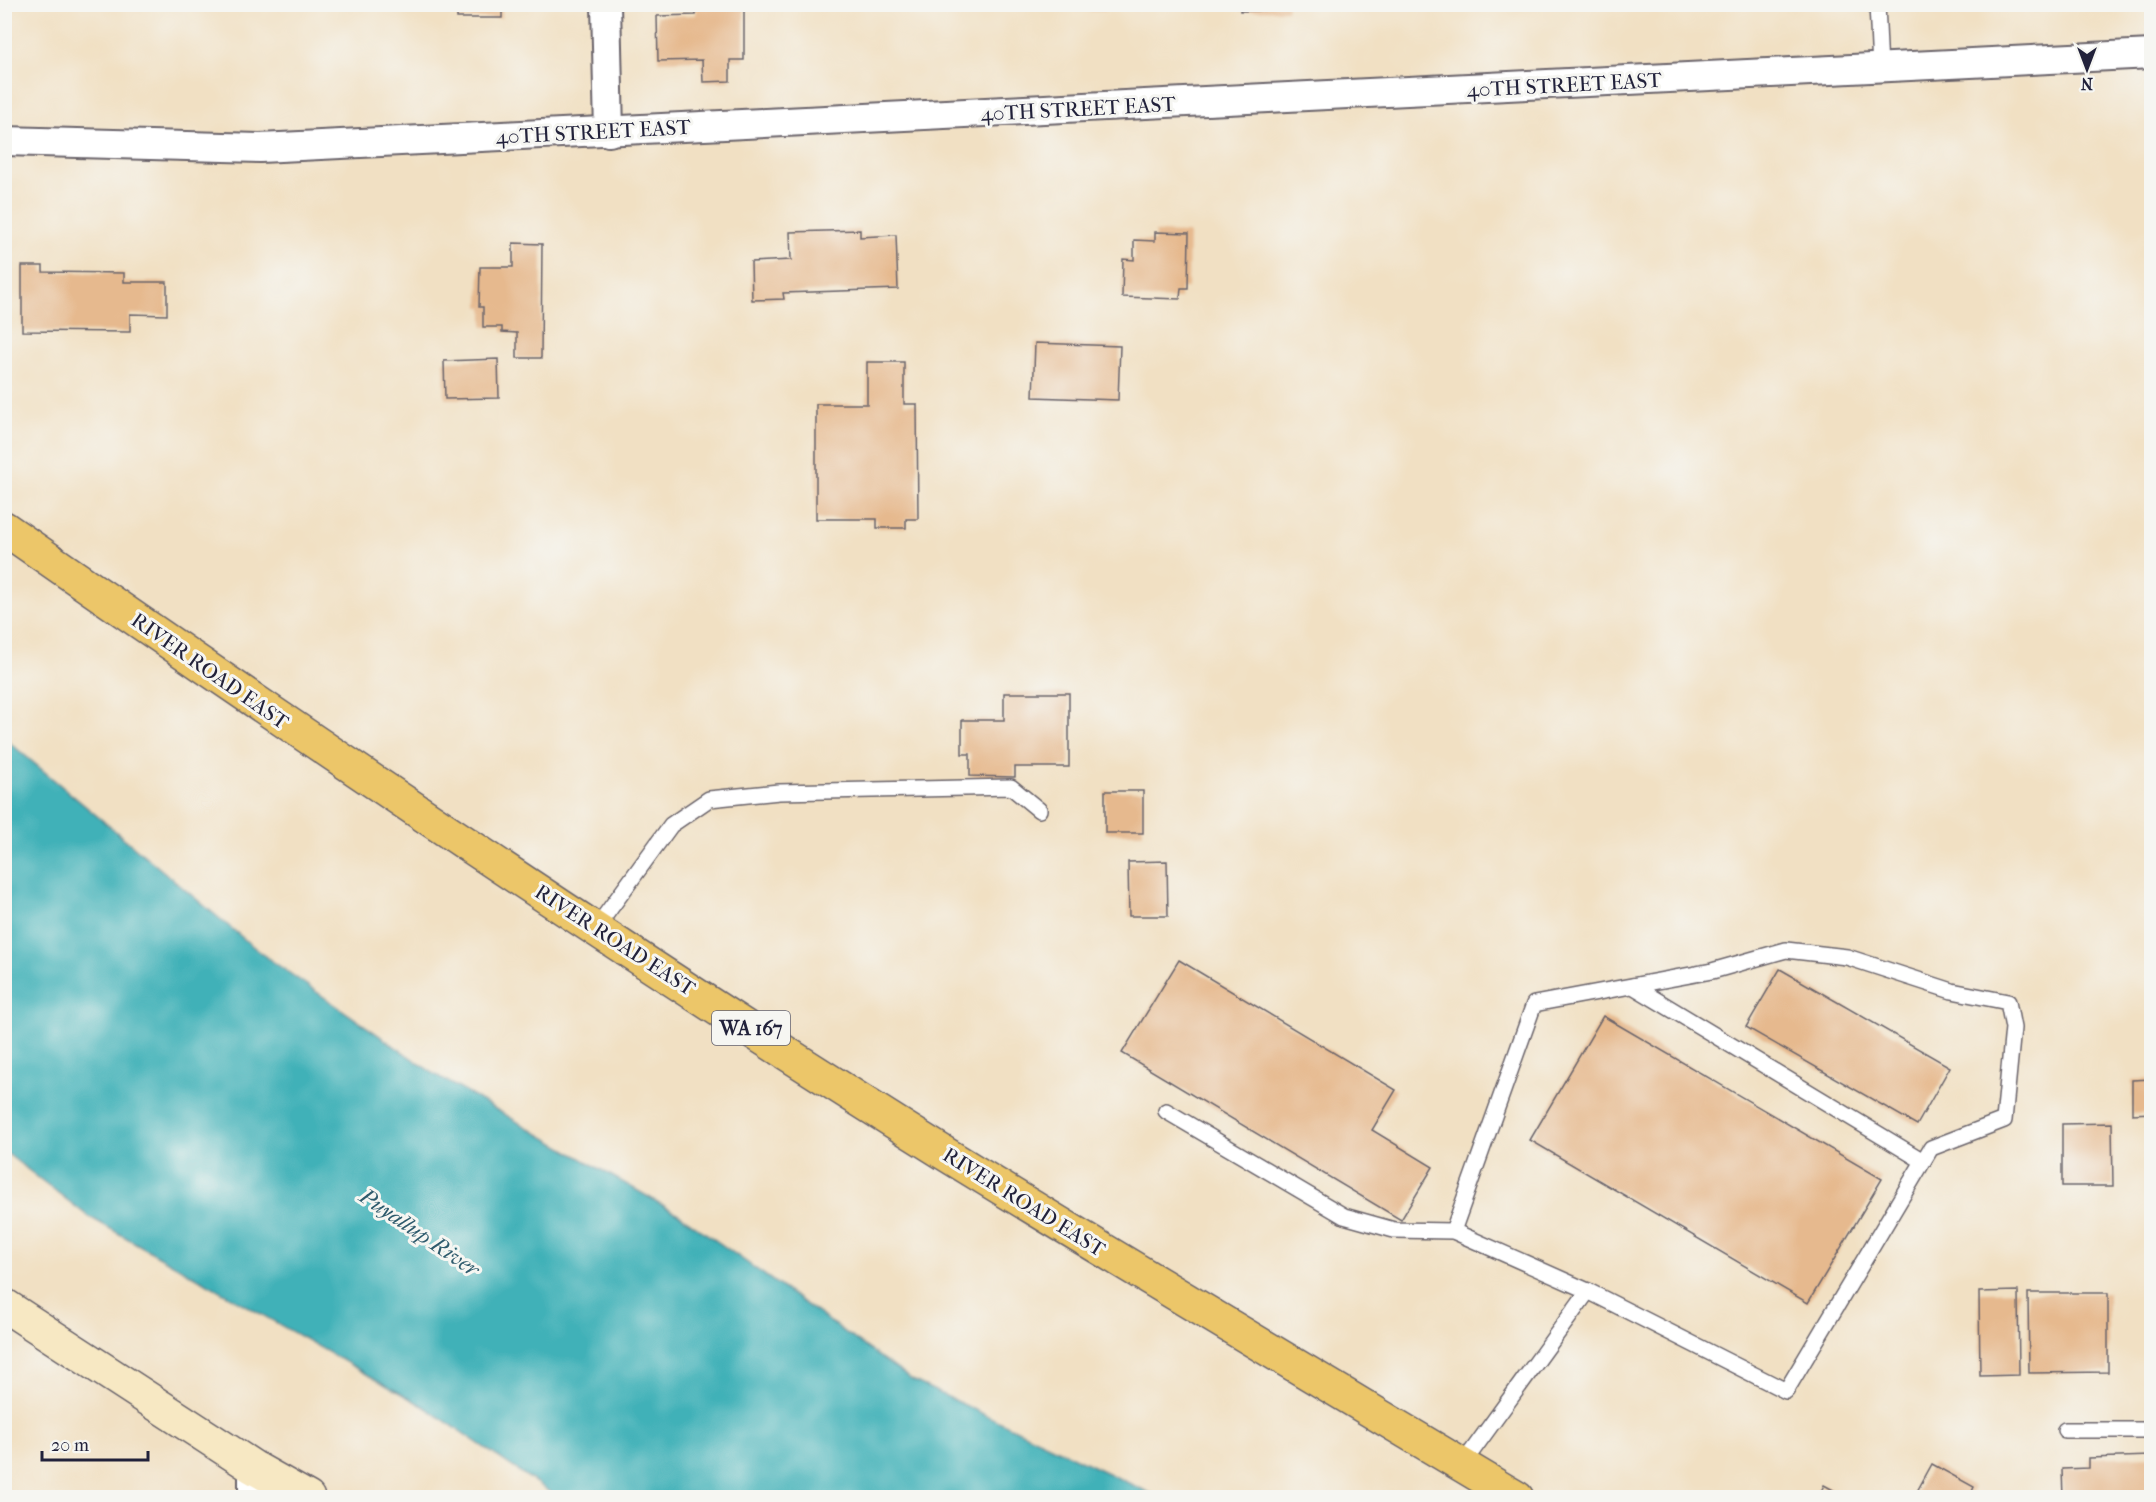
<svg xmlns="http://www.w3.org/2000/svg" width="2156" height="1502" viewBox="0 0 2156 1502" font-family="'IM FELL French Canon',serif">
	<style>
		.water { fill: #40b1b8; stroke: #316a7a; stroke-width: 1.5 }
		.building { fill: #e6b98e }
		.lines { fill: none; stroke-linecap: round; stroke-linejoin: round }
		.lane-casing { stroke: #6a646b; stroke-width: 18 }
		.street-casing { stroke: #6a646b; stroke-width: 32 }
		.secondary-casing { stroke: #6a646b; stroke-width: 36 }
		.primary-casing { stroke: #6a646b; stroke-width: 36 }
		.lane { stroke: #fff; stroke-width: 15 }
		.street { stroke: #fff; stroke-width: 28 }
		.secondary { stroke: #f7e8c3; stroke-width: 33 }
		.primary { stroke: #ecc669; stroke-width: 33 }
		.labels { text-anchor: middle; stroke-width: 6; stroke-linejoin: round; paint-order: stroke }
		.shield { fill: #f6f6f2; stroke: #626272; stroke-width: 1.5 }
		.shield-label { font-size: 20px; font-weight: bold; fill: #22223b }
		.street-label { font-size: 21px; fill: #22223b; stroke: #f6f6f2 }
		.water-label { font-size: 22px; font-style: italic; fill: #2e5b6d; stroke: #f6f6f2 }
	</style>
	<rect width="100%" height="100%" fill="#f6f6f2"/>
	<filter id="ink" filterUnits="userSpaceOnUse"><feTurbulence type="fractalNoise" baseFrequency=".0167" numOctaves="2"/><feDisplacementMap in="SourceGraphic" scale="12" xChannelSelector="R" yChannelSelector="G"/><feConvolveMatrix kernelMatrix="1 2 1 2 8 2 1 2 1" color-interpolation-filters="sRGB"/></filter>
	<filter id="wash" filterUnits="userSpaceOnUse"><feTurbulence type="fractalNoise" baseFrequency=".008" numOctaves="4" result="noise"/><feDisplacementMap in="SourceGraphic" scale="24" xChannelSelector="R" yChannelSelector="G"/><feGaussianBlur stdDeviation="1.35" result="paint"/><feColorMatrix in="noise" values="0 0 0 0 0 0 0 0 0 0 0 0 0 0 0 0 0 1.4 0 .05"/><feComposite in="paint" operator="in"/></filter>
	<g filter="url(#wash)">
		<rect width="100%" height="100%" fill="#f1e0c3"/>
		<!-- water -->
		<polygon class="water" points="4,738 262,954 436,1075 680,1215 912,1380 1158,1497 557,1497 423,1406 88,1216 5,1152"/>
		<g id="blocks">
			<!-- building -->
			<g class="building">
				<rect x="457" y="4" width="45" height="14"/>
				<polygon points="695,4 744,4 744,60 730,60 730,81 703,82 702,60 658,61 657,16 696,15"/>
				<polygon points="954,4 997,4 997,8 954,9"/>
				<rect x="1075" y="4" width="31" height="7"/>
				<polygon points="1240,4 1287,4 1288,10 1240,11"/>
				<polygon points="860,230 860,237 896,235 898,289 783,293 784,299 752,300 751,262 791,260 790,232"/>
				<polygon points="1155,232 1189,233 1188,288 1181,288 1180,299 1122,297 1123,259 1134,260 1134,240 1155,241"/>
				<polygon points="513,243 542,244 541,358 517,358 517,333 502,332 502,327 483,327 483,307 479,307 480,267 513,267"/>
				<polygon points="22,266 43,266 43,272 124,273 124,282 167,282 167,315 130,314 130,332 22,331"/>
				<polygon points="1035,343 1120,346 1118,400 1033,397"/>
				<polygon points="498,359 499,398 445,399 444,361"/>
				<polygon points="867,362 904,362 904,404 917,404 918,519 906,519 906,528 877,528 877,519 816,519 816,404 867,404"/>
				<polygon points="1004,693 1069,693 1069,767 1015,767 1015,777 970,776 970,754 962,754 962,720 1004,720"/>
				<rect x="1105" y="791" width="38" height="42"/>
				<polygon points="1167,861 1168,916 1129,916 1128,862"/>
				<polygon points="1179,960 1396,1090 1372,1130 1433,1167 1401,1220 1122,1053"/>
				<polygon points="1780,969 1950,1067 1917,1125 1746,1027"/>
				<polygon points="1603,1016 1882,1179 1808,1303 1530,1140"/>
				<polygon points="2152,1079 2152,1113 2132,1114 2132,1080"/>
				<polygon points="2112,1123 2113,1186 2062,1186 2062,1124"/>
				<polygon points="2018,1291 2019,1375 1980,1376 1979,1292"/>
				<polygon points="2028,1293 2108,1293 2108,1372 2029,1373"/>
				<polygon points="2151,1456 2152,1498 2063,1498 2062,1469 2089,1468 2089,1458"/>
				<polygon points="1932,1464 1974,1487 1969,1498 1920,1498 1915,1495"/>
				<polygon points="1824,1485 1848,1498 1818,1498"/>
			</g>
		</g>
	</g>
	<g filter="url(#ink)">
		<use href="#blocks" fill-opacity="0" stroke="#6a646b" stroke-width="1.5"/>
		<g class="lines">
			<!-- lane casing -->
			<g class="lane-casing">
				<g id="lane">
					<polyline points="1877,4 1880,69"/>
					<polyline points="596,928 671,825 709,799 779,792 1011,787 1039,810"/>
					<polyline points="1633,986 1923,1161"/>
					<polyline points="1166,1111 1344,1216 1394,1230 1453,1231 1588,1291"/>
					<polyline points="1453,1231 1534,1004 1712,971 1786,950 1847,957 1952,991 2008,1002 2013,1028 2004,1120 1931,1148 1786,1391 1588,1291 1462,1465"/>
					<polyline points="2065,1430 2152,1430"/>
				</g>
			</g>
			<!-- street casing -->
			<g class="street-casing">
				<g id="street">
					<polyline points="606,4 609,132"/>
					<polyline points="4,141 260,148 2152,54"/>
					<polyline points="253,1467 253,1498"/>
				</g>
			</g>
			<!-- secondary casing -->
			<g class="secondary-casing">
				<polyline id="secondary" points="4,1305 253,1467 308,1498"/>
			</g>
			<!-- primary casing -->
			<g class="primary-casing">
				<path id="primary" d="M4,528C313,743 625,954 944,1153C1134,1270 1325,1383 1517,1498"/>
			</g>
			<!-- lane -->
			<use href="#lane" class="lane"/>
			<!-- street -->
			<use href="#street" class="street"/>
			<!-- secondary -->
			<use href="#secondary" class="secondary"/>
			<!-- primary -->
			<use href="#primary" class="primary"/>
		</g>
	</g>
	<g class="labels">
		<!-- shield labels -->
		<rect class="shield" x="712" y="1011" width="78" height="34" rx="4.5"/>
		<g class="shield-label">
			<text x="751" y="1035">WA 167</text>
		</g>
		<!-- street labels -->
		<g class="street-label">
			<text transform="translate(1564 85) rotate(-3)" y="7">40TH STREET EAST</text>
			<text transform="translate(1078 109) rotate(-3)" y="7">40TH STREET EAST</text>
			<text transform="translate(593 132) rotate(-3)" y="7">40TH STREET EAST</text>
			<text transform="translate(210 671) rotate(35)" y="7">RIVER ROAD EAST</text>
			<text transform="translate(615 940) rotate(33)" y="7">RIVER ROAD EAST</text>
			<text transform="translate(1024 1202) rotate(32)" y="7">RIVER ROAD EAST</text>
		</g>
		<!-- water labels -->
		<g class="water-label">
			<text transform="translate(420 1232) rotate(34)" y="8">Puyallup River</text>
		</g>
	</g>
	<!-- margin -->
	<rect width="2156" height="1502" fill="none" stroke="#f6f6f2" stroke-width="24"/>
	<!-- north arrow -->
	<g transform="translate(2087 69) rotate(180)" stroke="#f6f6f2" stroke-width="4.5" paint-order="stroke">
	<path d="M0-4.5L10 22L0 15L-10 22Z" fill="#22223b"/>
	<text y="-9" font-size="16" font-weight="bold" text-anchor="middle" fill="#22223b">N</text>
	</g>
	<!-- scale -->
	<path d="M42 1451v9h106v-9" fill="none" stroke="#22223b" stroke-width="3"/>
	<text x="51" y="1451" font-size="18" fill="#22223b" stroke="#f6f6f2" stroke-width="4.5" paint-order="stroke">20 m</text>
</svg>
